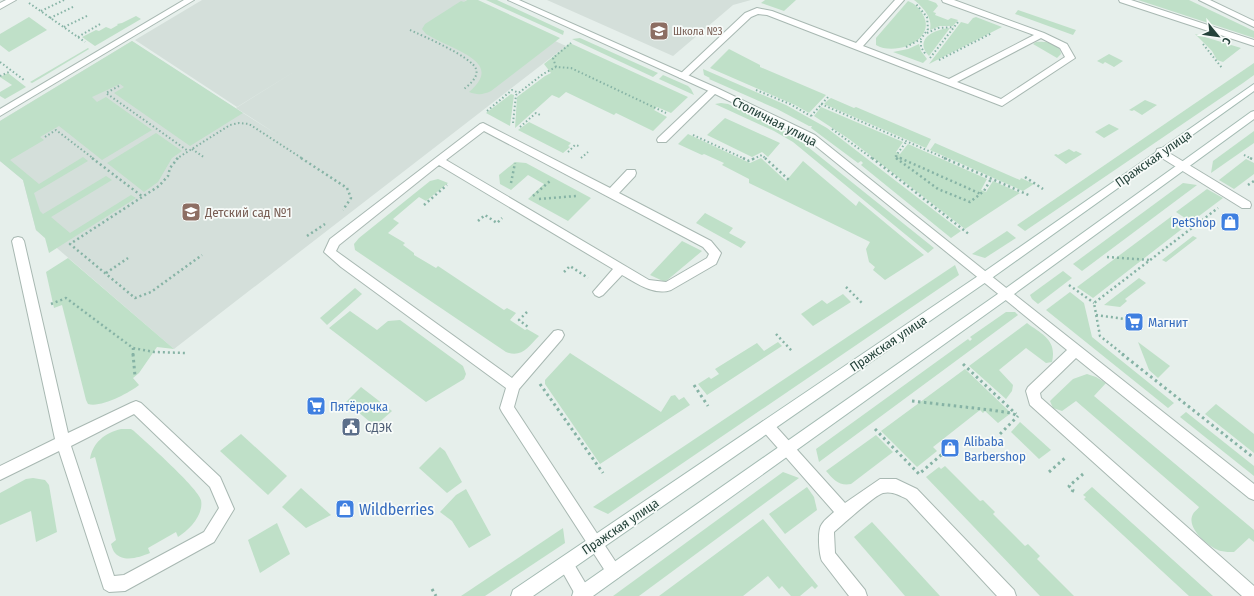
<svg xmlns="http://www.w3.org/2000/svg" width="1254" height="596" viewBox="0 0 1254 596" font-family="'Fira Sans Condensed',sans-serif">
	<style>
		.built { fill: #d4dfda }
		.green { fill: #bfe0c8 }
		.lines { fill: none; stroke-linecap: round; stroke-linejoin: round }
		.lane-casing { stroke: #a8b8b2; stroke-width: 2 }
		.street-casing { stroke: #a8b8b2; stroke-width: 2 }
		.secondary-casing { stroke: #a4bbb3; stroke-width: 2 }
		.path-far2 { stroke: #86b3a5; stroke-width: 2; stroke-dasharray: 1.5 2.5; stroke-linecap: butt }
		.path-far1 { stroke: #86b3a5; stroke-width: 2.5; stroke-dasharray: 2 3; stroke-linecap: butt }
		.path { stroke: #86b3a5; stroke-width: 3; stroke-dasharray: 2.5 3.5; stroke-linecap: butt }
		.lane { fill: #fff; fill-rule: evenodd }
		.street { fill: #fff; fill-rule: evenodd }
		.secondary { fill: #fff; fill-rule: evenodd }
		.labels { text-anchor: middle; stroke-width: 3.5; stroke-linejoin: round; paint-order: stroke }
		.far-education-label { font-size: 11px; fill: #785e54; stroke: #f7fbf9; text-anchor: start }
		.street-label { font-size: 13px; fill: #24423a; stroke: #f7fbf9 }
		.education-label { font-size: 13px; fill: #785e54; stroke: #f7fbf9; text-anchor: start }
		.shop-label { font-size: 13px; fill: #366cbe; stroke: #f7fbf9; text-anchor: start }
		.service-label { font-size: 13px; fill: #4e5e75; stroke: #f7fbf9; text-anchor: start }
		.near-shop-label { font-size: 16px; fill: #366cbe; stroke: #f7fbf9; text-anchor: start }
	</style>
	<rect width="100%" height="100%" fill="#e6efeb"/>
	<!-- built -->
	<g class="built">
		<polygon points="202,0 465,0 566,46 174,349 36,230 23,180 0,161 0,121 132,41 243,113 278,135 236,108 297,70 237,107 135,40"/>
		<polygon points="547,0 751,0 733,5 673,56"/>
	</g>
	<!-- green -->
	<g class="green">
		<path d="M467,0H478L560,38L491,91C483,95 477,95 469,92C495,70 476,59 454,48C445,44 435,39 426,34L422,29L425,24L461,1L464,2Z"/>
		<polygon points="486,0 497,0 564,31 563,35"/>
		<polygon points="765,0 796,0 784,11 761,3"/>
		<path d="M914,0H928L936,3L938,6L933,12L936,13L935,15L948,20L951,18L958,20L953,26H940L930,30C933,18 923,7 914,0Z"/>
		<polygon points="1138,0 1189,0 1254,31 1254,38"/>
		<path d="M908,1C914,3 919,8 922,13C939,39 896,57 876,45V38Z"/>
		<polygon points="1018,10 1076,30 1073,35 1015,14"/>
		<polygon points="136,16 141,19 95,46 82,37 96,30 99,31 106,27 111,29 118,25 117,24 122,23"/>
		<polygon points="29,17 47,30 9,52 0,45 0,34"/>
		<polygon points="976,17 1002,27 929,64 961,22 968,24 973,18"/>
		<path d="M950,28L929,56C913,39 935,29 950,28Z"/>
		<polygon points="1195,34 1241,48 1223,62 1217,60 1212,51"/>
		<polygon points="580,38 658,73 653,77 572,39"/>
		<polygon points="132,41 243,113 190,146 114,93 124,87 120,84 92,97 97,102 106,97 152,130 102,160 59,126 40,137 44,140 10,160 39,184 83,157 88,161 34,193 40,211 43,214 106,176 112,180 51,217 70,233 131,195 136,198 49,253 45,238 36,230 23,180 0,161 0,121"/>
		<path d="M1036,42C1045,41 1060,43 1061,54L1057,58L1033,44Z"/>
		<polygon points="570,43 572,44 688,97 671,113 657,107 654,110 667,117 653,131 616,113 614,115 566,92 559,98 552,95 515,128 517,97 545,76 551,73 544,64"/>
		<polygon points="919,44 921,51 927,59 923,63 893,52 908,49"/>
		<polygon points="88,48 89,49 39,79 32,83 30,82"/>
		<polygon points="729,49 760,65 760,67 826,95 809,113 795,105 710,68"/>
		<polygon points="1109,54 1123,61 1114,67 1105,62 1103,64 1097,61"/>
		<polygon points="1254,63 1254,75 1243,83 1025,231 1017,225"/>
		<polygon points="703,69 786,105 827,128 961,231 951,238 861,165 863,163 861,161 858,163 811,128 812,126 809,126 777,109 709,79 710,78 704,75"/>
		<polygon points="8,73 26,87 5,99 0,96 0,92 12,85 0,77"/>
		<polygon points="663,75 688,86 691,89 694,95 659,79"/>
		<polygon points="511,94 514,95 510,126 486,113"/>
		<polygon points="831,98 854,108 856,107 931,139 926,148 824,104 828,100"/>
		<polygon points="1145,100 1157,105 1142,115 1134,110 1132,111 1129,110"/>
		<polygon points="721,103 728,104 778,128 798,139 934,248 928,253 793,142 774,131 715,104"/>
		<polygon points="821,107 903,142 896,152 900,154 908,144 987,179 981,190 986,192 993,181 1020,193 965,229 849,139 814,116"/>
		<polygon points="725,118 780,143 768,157 762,152 752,157 707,135"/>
		<polygon points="529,122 571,143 568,146 570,147 563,153 518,130"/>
		<polygon points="1109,124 1119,129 1104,138 1095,132"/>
		<polygon points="1254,131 1254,143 1211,173 1213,161"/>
		<polygon points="156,133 182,151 172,158 158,182 144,192 107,163"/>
		<polygon points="688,134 750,163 761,158 786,181 803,161 856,206 859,201 924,255 885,280 873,270 875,267 869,262 866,249 870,242 749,183 749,179 722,165 724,163 704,154 702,155 678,144"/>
		<polygon points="935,143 1020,180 1021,178 1034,184 1023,191 930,150"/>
		<polygon points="1069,149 1074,152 1076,151 1082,154 1066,164 1054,155 1056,154 1058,155"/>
		<polygon points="1246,159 1254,163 1254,174 1234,189 1219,180"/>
		<polygon points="515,162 526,163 591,198 568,221 528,199 544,184 528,175 511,190 500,184 499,175"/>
		<path d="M438,179L448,183L426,201L419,197L393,219L399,223L388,233L405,243L403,245L414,253V255L436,268L438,266L504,310L507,308L516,313L510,320L525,330L527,329L539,336C528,347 522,358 506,352L355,250L354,244L359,238L430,181Z"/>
		<polygon points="1183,183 1197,185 1082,271 1073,264"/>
		<polygon points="1207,189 1223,198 1191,222 1176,212"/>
		<polygon points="705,213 733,228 729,233 746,242 741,248 696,223"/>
		<polygon points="1172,216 1187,225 1093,298 1077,287"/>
		<polygon points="1007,231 1016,238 985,258 972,254"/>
		<polygon points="1193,236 1197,238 1166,262 1162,260"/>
		<polygon points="682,241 702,251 665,282 650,275"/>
		<path d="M68,258L174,349L157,347L139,373L133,378L139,385C129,393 101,408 88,404L86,400L62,305L54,308L46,272Z"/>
		<polygon points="955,265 959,275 608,514 593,507"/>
		<polygon points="1063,271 1072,278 1038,304 1032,299 1030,295"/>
		<polygon points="1139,278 1146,283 1125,299 1127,301 1120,307 1104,305"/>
		<polygon points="355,288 362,294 327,325 320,318"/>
		<polygon points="1070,292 1084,303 1092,337 1174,403 1168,408 1046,310"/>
		<polygon points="843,294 851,302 813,326 801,314 822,300 827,304"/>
		<polygon points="350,311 377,330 388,321 400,320 463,366 466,374 464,379 426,402 329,328"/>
		<polygon points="1006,312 1015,312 1018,315 819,462 816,449 968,339 970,341 972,339 970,337"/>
		<path d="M1027,323C1043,335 1057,340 1052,362L1046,363L1026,348L999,370L1013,385L1012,391L1006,399L969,366Z"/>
		<polygon points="778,342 782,346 707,395 698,384 709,377 711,379 719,374 715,369 757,343 764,351"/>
		<polygon points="1138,342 1170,366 1158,378 1149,370"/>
		<polygon points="570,353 661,412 671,396 675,395 679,400 684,397 690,405 600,464 545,384 545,380"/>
		<polygon points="965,369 1011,413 998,423 985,411 983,413 980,410 933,447 937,451 917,467 881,431"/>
		<path d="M1087,374L1096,377L1106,383L1094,396L1254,530V542L1249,538L1234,552C1230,552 1225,552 1221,551C1210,548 1185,528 1193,514C1194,512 1198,509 1199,507L1076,401L1062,411L1053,408L1050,401L1053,398L1073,379Z"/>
		<polygon points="361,387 392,411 375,426 346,402"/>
		<polygon points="1216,404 1254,434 1254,453 1205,414"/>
		<polygon points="1186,412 1254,466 1254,476 1180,417"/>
		<polygon points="1020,422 1051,450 1039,459 1011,432"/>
		<path d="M121,429H131L134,431C146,442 198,488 201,500C204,515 189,530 178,537L176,532L148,548L150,553C140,557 124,563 115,553C113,551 112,547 111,544L116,540L95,457L90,459C93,442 105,433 121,429Z"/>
		<polygon points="241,434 287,476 268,495 220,451"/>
		<path d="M876,435L893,452L851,484C839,486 834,480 826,471Z"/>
		<polygon points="440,447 445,451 462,482 447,493 419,468"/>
		<polygon points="945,466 980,501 983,500 995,512 993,514 1025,546 1028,544 1040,556 1037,559 1074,596 1040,596 926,477 939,467 941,469"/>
		<polygon points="783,472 799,478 639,596 613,596"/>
		<polygon points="33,478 45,480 49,485 57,532 36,542 31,511 0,525 0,493 26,479"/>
		<polygon points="807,487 814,497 817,510 785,534 769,514"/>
		<polygon points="1092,487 1213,596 1189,596 1084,499 1086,497 1083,495"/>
		<polygon points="301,488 331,515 306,528 282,507"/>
		<polygon points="466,489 491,535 469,548 452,521 440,512 456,495"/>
		<polygon points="763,519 818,586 815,589 812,586 800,596 791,596 782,586 779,589 768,576 743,596 659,596"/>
		<polygon points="872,522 940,596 905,596 854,537"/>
		<polygon points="277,523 290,554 260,573 248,540"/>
		<polygon points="563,528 565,543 485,596 461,596"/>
	</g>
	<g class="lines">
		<!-- lane casing -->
		<g class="lane-casing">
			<g id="lane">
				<polygon points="6,0 16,0 0,9 0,3"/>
				<polygon points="184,0 194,0 0,116 0,109"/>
				<path d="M895,0H904L863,46L949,79L1034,35L943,2L942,0H954L1044,33L1067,44L1075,58L1002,106L767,15L758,14L751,17L686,78H680L678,76L745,13L757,8L772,11L856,43ZM1041,38L1060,48L1065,57L1001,99L957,82Z"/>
				<polygon points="1119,0 1131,0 1254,40 1254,46 1120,2"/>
				<polygon points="1199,0 1210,0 1254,21 1254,27"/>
				<polygon points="714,87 719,90 717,92 666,142 658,142 657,140 658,138 711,88"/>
				<path d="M483,123L610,188L627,170H635L636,173L635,176L619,193L711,241L721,253L716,264L671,290C654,296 636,283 622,275L603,295L599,297L595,295L593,292L613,269L439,165L339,245L336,251L512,378L554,331L558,330L562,331L564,335L562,339L519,389L514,407L619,567L622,572L619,577L614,580L609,577L502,412L500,408L506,388L341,267L324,252L330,239L480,124ZM484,131L703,247L709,254L707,258L666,282L649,280L446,160Z"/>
				<polygon points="1161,148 1250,202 1251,205 1250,208 1242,208 1157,155 1156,152 1157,149"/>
				<path d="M18,237L22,238L24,241L68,433L131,403L136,401L141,403L220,477L234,509L214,542L125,591L109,592L104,589L59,451L0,480V466L55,439L12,241L14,238ZM134,414L210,487L219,508L204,532L124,575L114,576L71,446Z"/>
				<polygon points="1006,289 1010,291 1254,484 1254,500 1249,498 1076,358 1040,393 1041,398 1254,586 1254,596 1242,596 1030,405 1026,391 1028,387 1067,350 1002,297 1000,294 1002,291"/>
				<path d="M767,420L772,422L845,503L880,479H896L917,489L1014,590L1016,596H997L907,499C899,495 892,491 883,493C875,495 842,525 834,532L835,553L865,590L867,596H849L822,561C819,554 817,530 822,524C825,519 830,516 834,512L762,430L760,426L762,422Z"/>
				<polygon points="566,556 571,559 593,596 576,596 558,564 561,559"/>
			</g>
		</g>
		<!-- street casing -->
		<g class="street-casing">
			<polygon id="street" points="508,0 519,0 717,88 815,135 1010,291 1012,294 1010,297 1006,299 1002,297 807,139 711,92"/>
		</g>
		<!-- secondary casing -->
		<g class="secondary-casing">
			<g id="secondary">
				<polygon points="1254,84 1254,91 989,280 533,596 511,596 513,590 981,274"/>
				<polygon points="1254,111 1254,119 1010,297 593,596 572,596 574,590 1002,291 1251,112"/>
			</g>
		</g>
		<!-- path-far2 -->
		<g class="path-far2">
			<polyline points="29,3 85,42"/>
			<polyline points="41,11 64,0"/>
			<polyline points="50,18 75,6"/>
			<polyline points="64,27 89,15"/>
			<path d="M410,30C423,36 472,57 476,69C479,77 469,85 464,89"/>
			<polyline points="927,33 938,28 954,27"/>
			<polyline points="78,37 102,23"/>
			<polyline points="921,41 921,47 926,55"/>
			<polyline points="1203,44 1222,68"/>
			<polyline points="906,47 921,39 928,29 927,17 916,4"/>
			<polyline points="930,58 958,22"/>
			<polyline points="939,60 992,33"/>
			<polyline points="0,62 24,80"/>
			<polyline points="556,67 553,58 571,43"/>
			<polyline points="0,76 11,71"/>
			<polyline points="119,86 106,93 188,151"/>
			<polyline points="756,90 790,104 811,116"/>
			<polyline points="821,104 947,159"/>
			<polyline points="487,111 512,90 519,93"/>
			<polyline points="811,116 829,96"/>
			<polyline points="513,123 516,95 543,74 556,67 571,68 666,113"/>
			<polyline points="520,127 536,113 542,116"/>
			<polyline points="832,129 873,159"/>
			<polyline points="693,135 745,159"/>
			<polyline points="45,137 56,130 94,159"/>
			<polyline points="192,149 205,158"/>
			<polyline points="568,152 575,145 579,146"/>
			<polyline points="1244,155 1252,159"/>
			<polyline points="896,156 903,159"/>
			<polyline points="581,158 588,152"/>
			<polyline points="176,159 230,125 239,123 249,124 303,159"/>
			<polyline points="753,159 762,155 766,159"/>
			<polyline points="898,159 895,157 906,142"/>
		</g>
		<!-- path-far1 -->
		<g class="path-far1">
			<polyline points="92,158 143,197"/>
			<polyline points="178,158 170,168 168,176 159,186 70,244 135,298 151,292 202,255"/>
			<polyline points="301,158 347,188 351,198 343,210"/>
			<polyline points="743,158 749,161 755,158"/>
			<polyline points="765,158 789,180"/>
			<polyline points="872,158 970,235"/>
			<polyline points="896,158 938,189 970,202 984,191 991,179"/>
			<polyline points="900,158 981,194"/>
			<polyline points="944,158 1031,196"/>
			<polyline points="1250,158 1254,160"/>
			<polyline points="1025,177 1043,189"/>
			<polyline points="511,183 515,163"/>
			<polyline points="1248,185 1254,181"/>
			<polyline points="533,196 550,181"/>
			<polyline points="539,199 576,196"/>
			<polyline points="424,205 447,185"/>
			<polyline points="478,221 485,215 497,223 502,218"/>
			<polyline points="307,236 325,224"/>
			<polyline points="1107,257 1150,260"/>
			<polyline points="564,272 570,266 588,278"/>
			<polyline points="106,273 128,258"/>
			<polyline points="1069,285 1094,303"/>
			<polyline points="846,287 863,304"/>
			<polyline points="51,304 66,298 133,348 154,352 186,353"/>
			<polyline points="527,312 519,320 528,327"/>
			<polyline points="1096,315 1125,319"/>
			<polyline points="776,334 792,351"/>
			<polyline points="133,348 133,355"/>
			<polyline points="1124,355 1100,336 1094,303 1218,208"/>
		</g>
		<!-- path -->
		<g class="path">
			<polyline points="133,354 135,376"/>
			<polyline points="1122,354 1254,458"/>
			<polyline points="963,364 1016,414"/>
			<polyline points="540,384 603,473"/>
			<polyline points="694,385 708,406"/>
			<polyline points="912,401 991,410 1011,413 1018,416"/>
			<polyline points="875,429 919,474 947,450"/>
			<polyline points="1000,434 1018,416"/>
			<polyline points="1049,472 1065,458"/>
			<polyline points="1072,492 1073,490 1069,486 1083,474"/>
			<polyline points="432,589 436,596"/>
		</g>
		<!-- lane -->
		<use href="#lane" class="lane"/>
		<!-- street -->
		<use href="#street" class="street"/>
		<!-- secondary -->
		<use href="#secondary" class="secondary"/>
	</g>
	<!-- icons -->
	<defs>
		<g id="school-square" transform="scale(1)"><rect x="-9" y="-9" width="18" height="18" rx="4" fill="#8d6e63" stroke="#f7fbf9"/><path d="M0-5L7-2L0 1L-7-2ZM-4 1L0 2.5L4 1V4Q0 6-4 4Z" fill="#fff"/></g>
		<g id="shop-square" transform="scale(1)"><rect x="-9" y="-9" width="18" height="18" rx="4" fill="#3f7fe0" stroke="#f7fbf9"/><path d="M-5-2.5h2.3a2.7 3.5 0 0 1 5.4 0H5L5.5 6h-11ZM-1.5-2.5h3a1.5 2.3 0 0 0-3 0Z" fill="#fff"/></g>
		<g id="supermarket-square" transform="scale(1)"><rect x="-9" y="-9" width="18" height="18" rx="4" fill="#3f7fe0" stroke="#f7fbf9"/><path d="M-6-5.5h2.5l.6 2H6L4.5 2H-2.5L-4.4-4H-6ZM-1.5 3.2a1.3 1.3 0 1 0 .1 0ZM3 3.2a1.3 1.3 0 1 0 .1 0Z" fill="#fff"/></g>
		<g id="civic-square" transform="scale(1)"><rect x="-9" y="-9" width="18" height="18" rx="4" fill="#5c6f8a" stroke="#f7fbf9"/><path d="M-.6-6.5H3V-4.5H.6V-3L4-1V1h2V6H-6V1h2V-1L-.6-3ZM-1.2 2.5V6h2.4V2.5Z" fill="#fff"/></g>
	</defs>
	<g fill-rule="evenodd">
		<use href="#school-square" x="659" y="31"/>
		<use href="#school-square" x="191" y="212"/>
		<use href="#shop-square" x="1230" y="222"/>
		<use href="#supermarket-square" x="1134" y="322"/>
		<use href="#supermarket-square" x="316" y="406"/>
		<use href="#civic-square" x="351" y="427"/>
		<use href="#shop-square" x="950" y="448"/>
		<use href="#shop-square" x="345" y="509"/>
	</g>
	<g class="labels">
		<!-- far-education labels -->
		<g class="far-education-label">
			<text x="673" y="35">Школа №3</text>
		</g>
		<!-- street labels -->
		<g class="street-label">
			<text transform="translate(775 121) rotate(27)" y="5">Столичная улица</text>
			<text transform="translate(1153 158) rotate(-35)" y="5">Пражская улица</text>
			<text transform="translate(888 343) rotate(-34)" y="5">Пражская улица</text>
			<text transform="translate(620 526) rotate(-34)" y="5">Пражская улица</text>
		</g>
		<!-- education labels -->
		<g class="education-label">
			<text x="205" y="217">Детский сад №1</text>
		</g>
		<!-- shop labels -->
		<g class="shop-label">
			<text x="1216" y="227" text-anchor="end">PetShop</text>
			<text x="1148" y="327">Магнит</text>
			<text x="330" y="411">Пятёрочка</text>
			<text x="964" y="446">Alibaba<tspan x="964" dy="15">Barbershop</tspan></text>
		</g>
		<!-- service labels -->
		<g class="service-label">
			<text x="365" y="432">СДЭК</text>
		</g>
		<!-- near-shop labels -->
		<g class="near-shop-label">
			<text x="359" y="515">Wildberries</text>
		</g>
	</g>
	<!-- north arrow -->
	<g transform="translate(1218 36) rotate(119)" stroke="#f7fbf9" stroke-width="3" paint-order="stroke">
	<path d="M0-3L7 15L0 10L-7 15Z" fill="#24423a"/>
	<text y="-6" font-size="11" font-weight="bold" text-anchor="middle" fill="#24423a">С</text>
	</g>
</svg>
